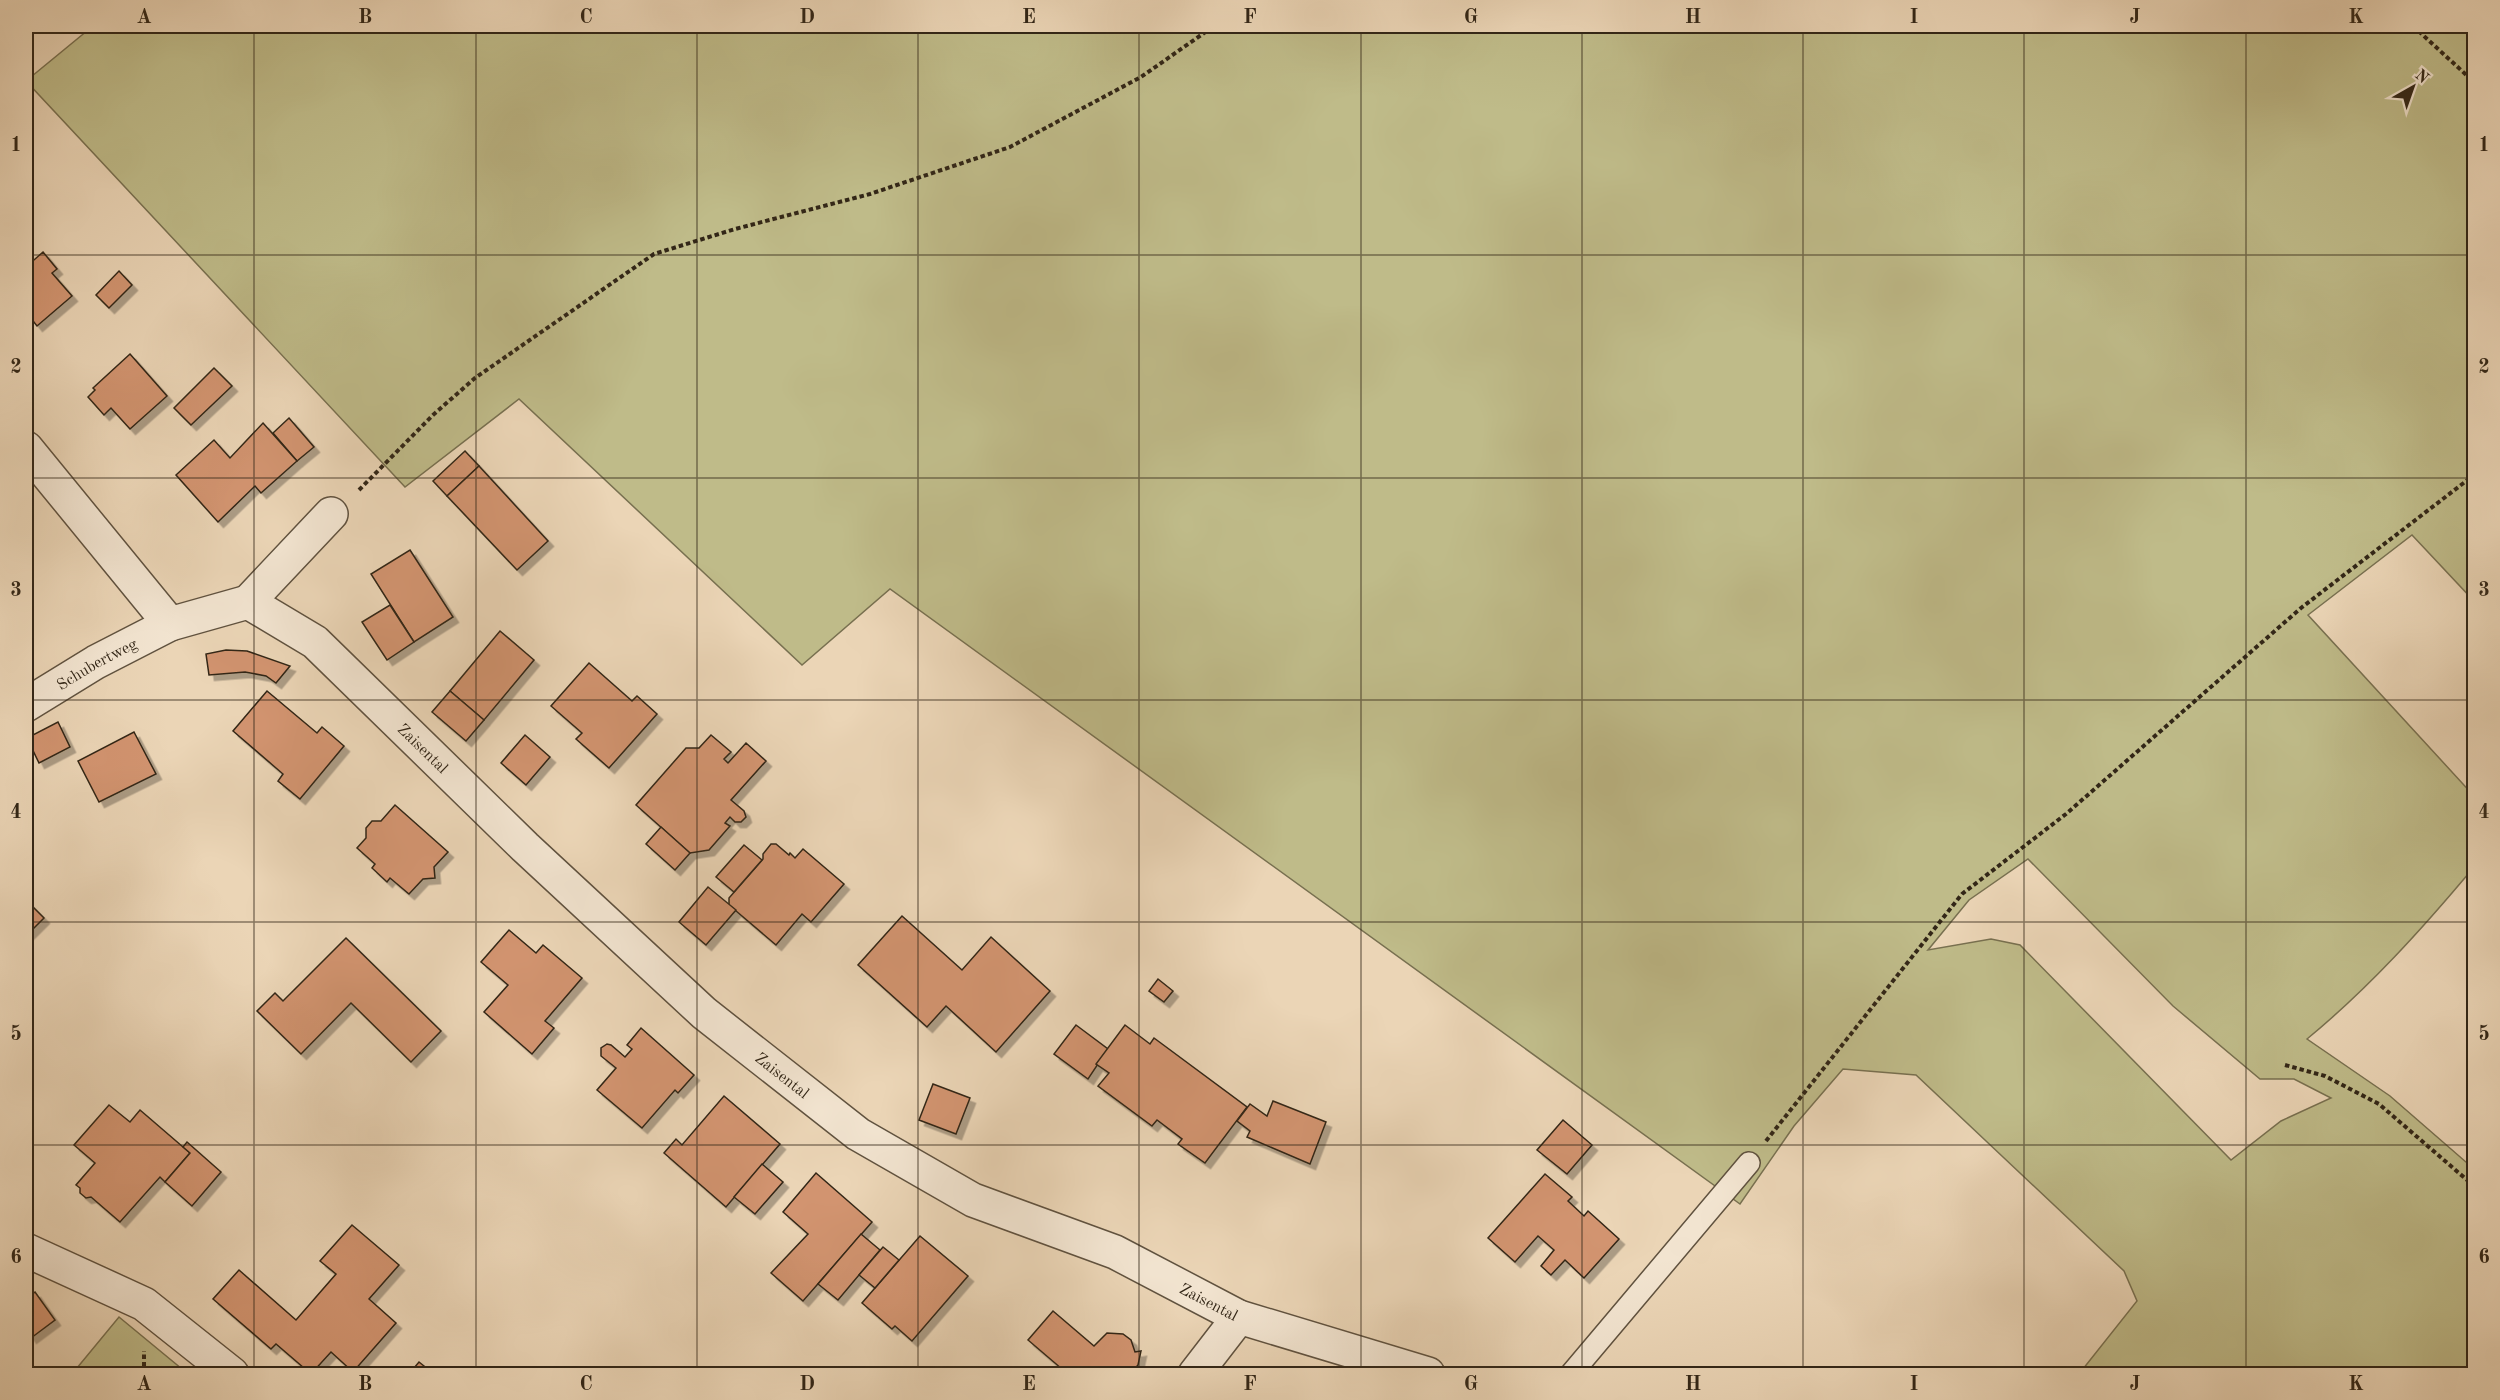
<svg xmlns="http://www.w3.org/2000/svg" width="2500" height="1400" viewBox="0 0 2500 1400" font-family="'Old Standard TT',serif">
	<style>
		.green { fill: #bfbb89; stroke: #787050; stroke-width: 1.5; fill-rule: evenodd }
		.building { fill: #d2946f; stroke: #322617; stroke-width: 1.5; filter: url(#shadow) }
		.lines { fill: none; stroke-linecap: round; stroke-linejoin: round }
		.lane-casing { stroke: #60523f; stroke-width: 24 }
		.street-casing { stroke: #60523f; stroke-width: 36 }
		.path { stroke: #322617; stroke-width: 4; stroke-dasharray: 4.5 3; stroke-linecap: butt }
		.lane { stroke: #f2e4d0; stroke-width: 21 }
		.street { stroke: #f2e4d0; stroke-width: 33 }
		.grid { fill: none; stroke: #322617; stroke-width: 1.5; stroke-opacity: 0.55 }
		.labels { text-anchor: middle; stroke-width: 5; stroke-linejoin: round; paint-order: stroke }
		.street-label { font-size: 16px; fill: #322617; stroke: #f2e4d0 }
		.neatline { fill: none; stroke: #322617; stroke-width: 2 }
		.grid-label { font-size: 20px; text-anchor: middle; font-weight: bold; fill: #322617 }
	</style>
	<defs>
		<filter id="shadow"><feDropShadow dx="5.5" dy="5.5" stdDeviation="0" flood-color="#0004"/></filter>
	</defs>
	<rect width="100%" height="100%" fill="#ebd5b6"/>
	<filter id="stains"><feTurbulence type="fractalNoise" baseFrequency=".00333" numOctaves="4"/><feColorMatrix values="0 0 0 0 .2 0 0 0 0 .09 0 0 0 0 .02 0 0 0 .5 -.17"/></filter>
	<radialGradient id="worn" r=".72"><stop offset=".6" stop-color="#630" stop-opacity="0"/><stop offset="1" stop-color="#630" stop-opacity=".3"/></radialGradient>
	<!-- green -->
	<g class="green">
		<path d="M93,26H2474V601L2412,535L2308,615L2474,796V867C2423,928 2369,988 2307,1039L2390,1096L2474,1169V1374H2079L2137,1301L2124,1271L1916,1075L1843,1069L1794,1126L1740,1204L890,589L802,665L519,399L405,487L26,81ZM2028,859L2173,1006L2260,1079H2294L2331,1098L2281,1121L2231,1160L2020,945L1991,939L1928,950L1969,900Z"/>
		<polygon points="119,1317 188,1374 72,1374"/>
	</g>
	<!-- building -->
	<g class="building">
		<polygon points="43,252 57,269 52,273 72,296 37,326 26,312 26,267"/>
		<polygon points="119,271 132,285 109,308 96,295"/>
		<polygon points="130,354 167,396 130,429 111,408 104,415 88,397 95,390 93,388"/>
		<polygon points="214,368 232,386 191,425 174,408"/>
		<polygon points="289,418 314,447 297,461 273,433"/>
		<polygon points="263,423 297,461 261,493 255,486 218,522 176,475 214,440 230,458"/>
		<polygon points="465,451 479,466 447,496 433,481"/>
		<polygon points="479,466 548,541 517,570 447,496"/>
		<polygon points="410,550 453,617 414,642 371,574"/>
		<polygon points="390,605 414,642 387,660 362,622"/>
		<polygon points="500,631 534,660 484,720 450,691"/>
		<polygon points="226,650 247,651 290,666 276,683 266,676 245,672 209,675 206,654"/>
		<polygon points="589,663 632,701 637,696 657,714 609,768 576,739 582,733 551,706"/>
		<polygon points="267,691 317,733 322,727 344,746 300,799 278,781 283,774 233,731"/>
		<polygon points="450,691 484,720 466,741 432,712"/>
		<polygon points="58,722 70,747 39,763 27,738"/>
		<polygon points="134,732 156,774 99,802 78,761"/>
		<polygon points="525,735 550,757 526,785 501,763"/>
		<polygon points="711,735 731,752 724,759 728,763 746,743 766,761 731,800 744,811 746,817 741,822 735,822 730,817 725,823 730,826 709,850 690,853 636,805 686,748 699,748"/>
		<polygon points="395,805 448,852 434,867 435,878 423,879 409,894 390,878 387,882 372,868 375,864 357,848 366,838 366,828 372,821 381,821"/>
		<polygon points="661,827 690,853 675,870 646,844"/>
		<polygon points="771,844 776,844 789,855 790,853 795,858 803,849 844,884 811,922 802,914 776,945 729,905 729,898 763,859 763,854"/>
		<polygon points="744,845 762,860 734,892 716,877"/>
		<polygon points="708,887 736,910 706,945 679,922"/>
		<polygon points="27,901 44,918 28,934 26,932"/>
		<polygon points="902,916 962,970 991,937 1050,991 996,1052 946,1006 927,1027 858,965"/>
		<polygon points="509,930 536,953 543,945 582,978 545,1021 554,1028 532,1054 484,1012 508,985 481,962"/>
		<polygon points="346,938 441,1031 411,1062 351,1003 301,1054 257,1011 275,993 283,1001"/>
		<polygon points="1158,979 1173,991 1164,1002 1149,991"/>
		<polygon points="1076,1025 1108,1049 1088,1079 1054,1054"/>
		<polygon points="1125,1025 1150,1044 1154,1038 1247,1107 1205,1163 1178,1144 1182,1139 1157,1120 1152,1126 1098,1086 1109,1073 1096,1064"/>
		<polygon points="641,1028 694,1075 678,1093 675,1090 642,1128 597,1090 616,1068 601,1056 601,1048 607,1044 611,1045 625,1057 632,1049 627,1045"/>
		<polygon points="933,1084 970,1098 956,1134 919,1120"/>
		<polygon points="724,1096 780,1144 726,1207 664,1153 676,1139 682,1145"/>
		<polygon points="1273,1101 1326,1122 1310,1164 1247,1137 1250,1131 1237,1121 1250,1104 1267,1116"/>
		<polygon points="109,1105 130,1122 140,1110 190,1153 165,1182 160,1177 120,1222 91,1197 86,1198 80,1193 80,1188 76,1185 95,1163 74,1145"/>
		<polygon points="1563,1120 1592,1145 1567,1174 1537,1150"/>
		<polygon points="187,1142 221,1172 192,1206 165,1182 190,1153 183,1147"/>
		<polygon points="762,1164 783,1182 755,1214 734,1197"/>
		<polygon points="816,1173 872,1222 803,1301 771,1273 808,1234 783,1212"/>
		<polygon points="1545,1174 1572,1197 1568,1201 1584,1216 1588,1211 1619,1239 1584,1278 1565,1260 1551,1275 1541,1266 1554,1250 1538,1236 1515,1262 1488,1238"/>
		<polygon points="352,1225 399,1265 369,1299 396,1323 353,1372 331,1352 311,1374 276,1344 271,1349 213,1299 239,1270 296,1320 336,1274 320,1261"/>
		<polygon points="861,1234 880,1250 838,1300 818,1284"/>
		<polygon points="920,1236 968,1276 912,1341 895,1326 892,1329 862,1303"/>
		<polygon points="883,1247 899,1260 875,1288 859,1275"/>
		<polygon points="35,1292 55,1320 31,1338 26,1330 26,1299"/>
		<polygon points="1053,1311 1094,1346 1107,1333 1123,1334 1131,1340 1135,1352 1141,1351 1138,1365 1130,1374 1058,1374 1062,1369 1028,1340"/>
		<polygon points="419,1362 434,1374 409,1374"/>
	</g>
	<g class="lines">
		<!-- lane casing -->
		<g class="lane-casing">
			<polyline id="lane" points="1571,1374 1749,1163"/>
		</g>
		<!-- street casing -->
		<g class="street-casing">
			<g id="street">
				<path id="s1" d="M26,448L170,624L248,602L315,642L525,847L704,1013L858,1134L973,1200L1115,1252L1239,1317L1428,1374"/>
				<polyline points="248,602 331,514"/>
				<path id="s2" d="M26,705L96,662L170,624"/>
				<polyline points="26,1250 144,1304 232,1374"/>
				<polyline points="1195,1374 1239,1317"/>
			</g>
		</g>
		<!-- path -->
		<g class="path">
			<polyline points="2413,26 2474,82"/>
			<polyline points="359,490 433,415 475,378 654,254 735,229 870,194 1010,147 1141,77 1214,26"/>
			<polyline points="2285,1065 2325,1076 2379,1104 2474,1186"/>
			<polyline points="1766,1141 1962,894 2066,814 2301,608 2474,475"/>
			<polyline points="144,1374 144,1351"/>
			<polyline points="2412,1374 2474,1370"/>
		</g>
		<!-- lane -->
		<use href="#lane" class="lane"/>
		<!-- street -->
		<use href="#street" class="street"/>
	</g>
	<!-- grid -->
	<path class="grid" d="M254,26V1374M476,26V1374M697,26V1374M918,26V1374M1139,26V1374M1361,26V1374M1582,26V1374M1803,26V1374M2024,26V1374M2246,26V1374M26,255H2474M26,478H2474M26,700H2474M26,922H2474M26,1145H2474"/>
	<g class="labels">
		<!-- street labels -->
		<g class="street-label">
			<text dy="6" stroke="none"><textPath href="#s2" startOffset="82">Schubertweg</textPath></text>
			<text dy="6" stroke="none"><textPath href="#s1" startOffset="538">Zaisental</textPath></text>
			<text dy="6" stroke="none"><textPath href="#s1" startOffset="1024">Zaisental</textPath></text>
			<text dy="6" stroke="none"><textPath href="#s1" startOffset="1510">Zaisental</textPath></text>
		</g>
	</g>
	<!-- margin -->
	<rect width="2500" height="1400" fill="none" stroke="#ebd5b6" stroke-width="66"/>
	<!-- north arrow -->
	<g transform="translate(2413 87) rotate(40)" stroke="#f2e4d0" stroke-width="4.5" paint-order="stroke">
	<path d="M0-4.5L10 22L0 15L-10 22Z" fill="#322617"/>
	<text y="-9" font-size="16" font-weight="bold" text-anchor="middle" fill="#322617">N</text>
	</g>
	<rect x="33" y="33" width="2434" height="1334" class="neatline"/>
	<g class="grid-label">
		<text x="144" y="23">A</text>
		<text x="365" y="23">B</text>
		<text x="586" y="23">C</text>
		<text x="807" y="23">D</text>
		<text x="1029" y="23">E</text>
		<text x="1250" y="23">F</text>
		<text x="1471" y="23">G</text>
		<text x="1693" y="23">H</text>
		<text x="1914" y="23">I</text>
		<text x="2135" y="23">J</text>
		<text x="2356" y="23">K</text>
		<text x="16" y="151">1</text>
		<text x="2484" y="151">1</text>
		<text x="16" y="373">2</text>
		<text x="2484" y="373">2</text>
		<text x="16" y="596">3</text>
		<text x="2484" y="596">3</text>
		<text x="16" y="818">4</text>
		<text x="2484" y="818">4</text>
		<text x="16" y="1040">5</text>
		<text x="2484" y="1040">5</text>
		<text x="16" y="1263">6</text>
		<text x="2484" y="1263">6</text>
		<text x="144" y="1390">A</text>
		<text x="365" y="1390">B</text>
		<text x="586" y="1390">C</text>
		<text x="807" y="1390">D</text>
		<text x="1029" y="1390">E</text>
		<text x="1250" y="1390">F</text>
		<text x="1471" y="1390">G</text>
		<text x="1693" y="1390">H</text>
		<text x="1914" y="1390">I</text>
		<text x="2135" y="1390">J</text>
		<text x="2356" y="1390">K</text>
	</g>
	<rect width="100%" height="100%" filter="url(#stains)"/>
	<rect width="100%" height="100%" fill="url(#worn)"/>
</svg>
